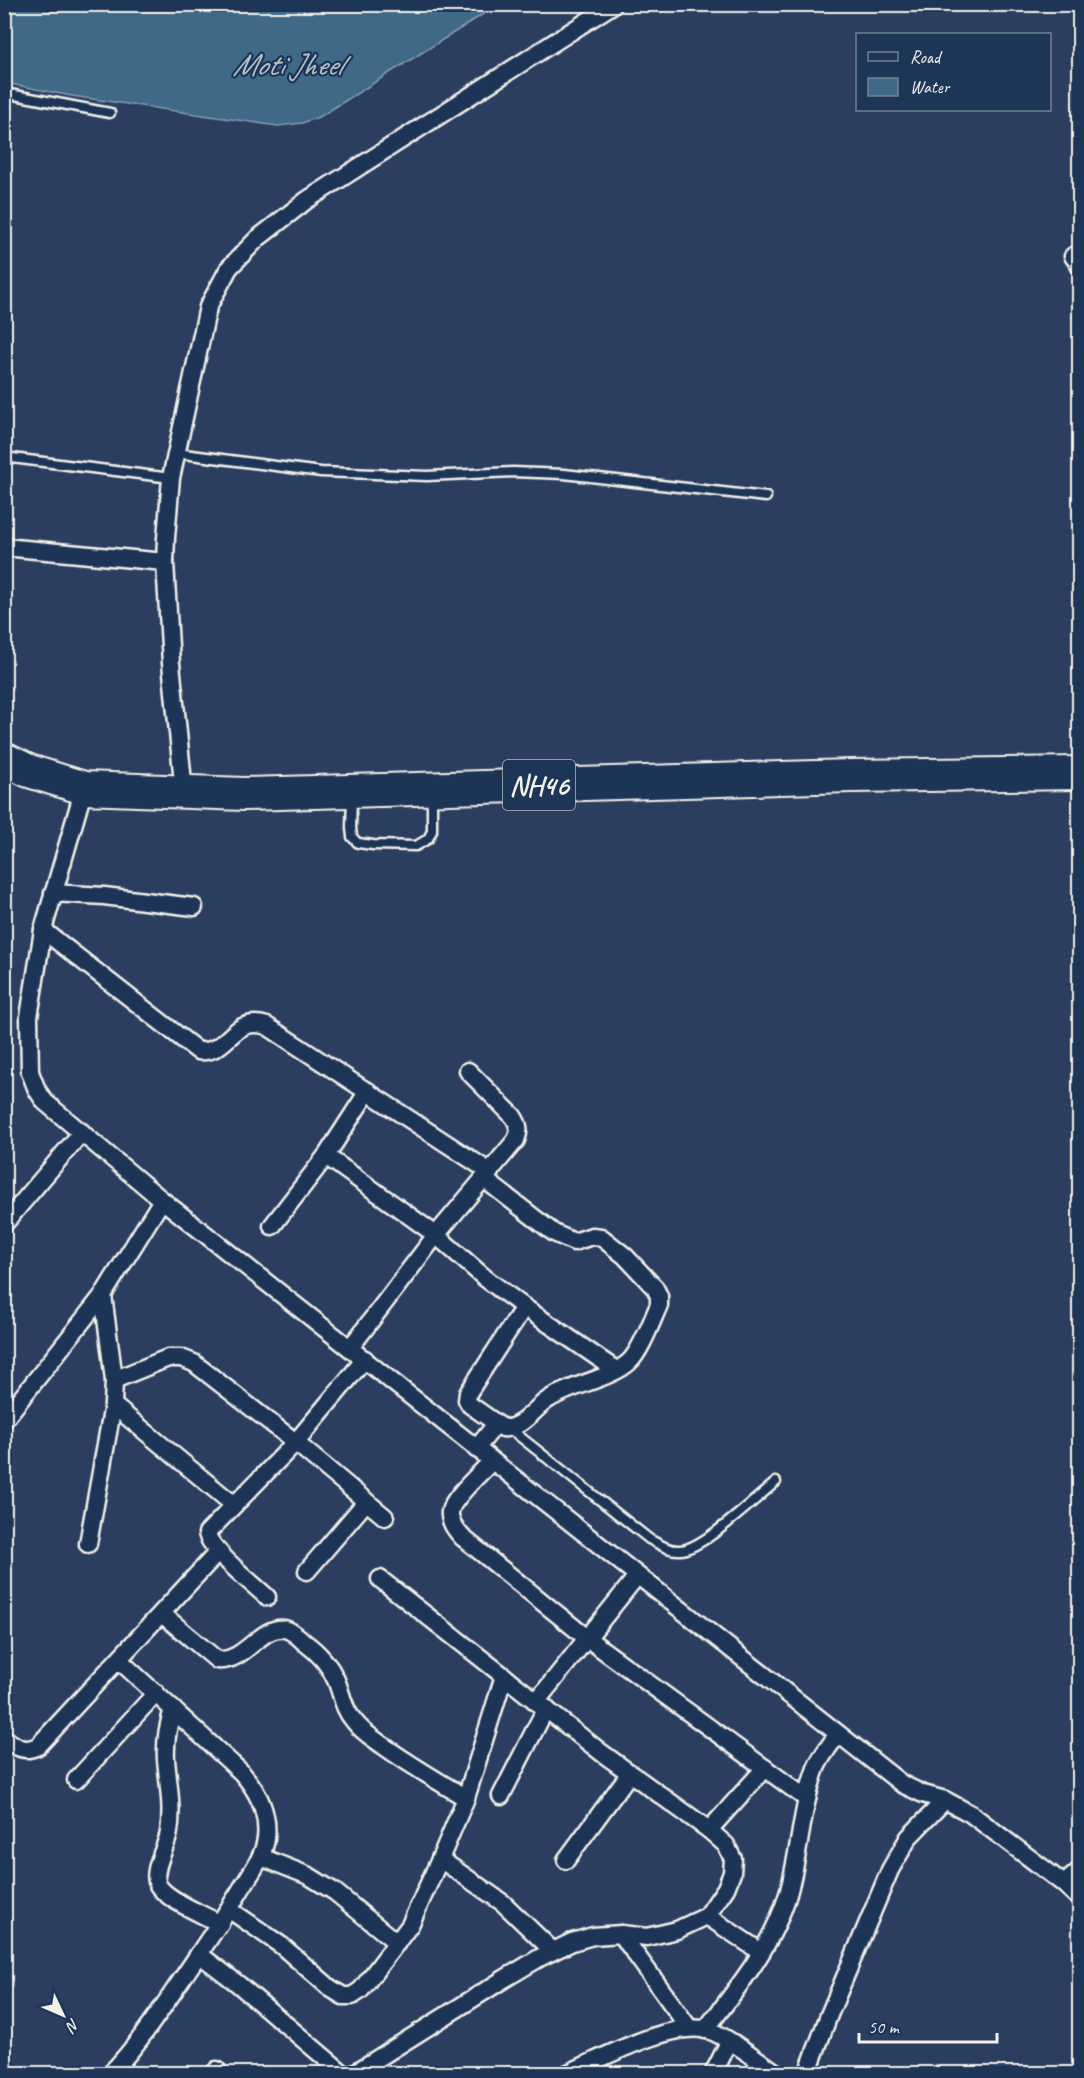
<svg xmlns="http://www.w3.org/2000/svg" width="1084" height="2078" viewBox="0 0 1084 2078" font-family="Caveat,sans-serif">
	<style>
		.water { fill: #406887; stroke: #889fae; stroke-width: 1.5 }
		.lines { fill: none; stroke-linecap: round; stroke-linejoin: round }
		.lane-casing { stroke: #f4f1e8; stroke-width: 13 }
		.street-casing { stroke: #f4f1e8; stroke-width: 21 }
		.highway-casing { stroke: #f4f1e8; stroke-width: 36 }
		.lane { stroke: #1d3557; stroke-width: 8 }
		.street { stroke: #1d3557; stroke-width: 16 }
		.highway { stroke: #1d3557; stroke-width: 32 }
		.labels { text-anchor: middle; stroke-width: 4.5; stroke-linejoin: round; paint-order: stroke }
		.shield { fill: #1d3557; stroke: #b4b9bc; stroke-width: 1.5 }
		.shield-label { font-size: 28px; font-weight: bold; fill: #f4f1e8 }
		.water-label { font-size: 32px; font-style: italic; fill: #b5c1c6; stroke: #1d3557 }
	</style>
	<rect width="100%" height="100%" fill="#2b3e60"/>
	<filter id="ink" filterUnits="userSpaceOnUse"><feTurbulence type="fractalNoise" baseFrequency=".0167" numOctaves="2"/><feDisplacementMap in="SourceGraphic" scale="12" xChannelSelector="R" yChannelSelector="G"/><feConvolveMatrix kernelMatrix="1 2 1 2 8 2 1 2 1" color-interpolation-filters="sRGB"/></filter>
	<g filter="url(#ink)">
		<!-- water -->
		<polygon class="water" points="4,5 5,4 498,5 321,116 302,123 278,126 72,96 5,83"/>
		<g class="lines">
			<!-- lane casing -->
			<g class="lane-casing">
				<g id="lane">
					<polyline points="4,93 110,113"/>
					<polyline points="176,453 321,472 427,476 513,472 564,474 766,497"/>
					<polyline points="4,457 171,478"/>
					<polyline points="352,798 351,827 352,837 358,843 373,845 416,846 428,839 432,831 432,795"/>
					<path d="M509,1428L649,1539C659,1544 669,1551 680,1550C703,1549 756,1498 776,1482"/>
				</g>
			</g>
			<!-- street casing -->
			<g class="street-casing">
				<g id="street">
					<polyline points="1073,256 1080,266"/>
					<polyline points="4,547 165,562"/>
					<polyline points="84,788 43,930 29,1017 30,1072 37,1090 45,1102 162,1200 902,1784 923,1794 945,1800 971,1814 1064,1884 1080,1899"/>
					<polyline points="184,792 171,663 165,562 166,538 171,478 208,307 229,268 257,239 307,200 614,4"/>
					<polyline points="53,893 104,896 194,907"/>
					<path d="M43,930L198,1051C231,1054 230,1015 267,1026L490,1172"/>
					<polyline points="326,1156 436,1235 485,1278 524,1307 616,1370"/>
					<path d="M484,1179L554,1233L574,1242L592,1236L601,1237L625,1256L655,1288L659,1296V1305C652,1320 641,1351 629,1362C612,1378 571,1385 549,1399C534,1408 521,1430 503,1428L470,1405L467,1400L468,1393L524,1307"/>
					<polyline points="4,1224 82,1132"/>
					<polyline points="272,1226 326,1156 368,1091"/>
					<path d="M350,1348L436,1235L516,1140C520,1130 519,1125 513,1116L468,1071"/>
					<polyline points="114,1380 168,1358 181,1358 194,1363 289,1437 385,1517"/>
					<polyline points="113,1405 234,1505"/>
					<polyline points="4,1420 103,1295 162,1200"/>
					<polyline points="476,1449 496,1424"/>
					<path d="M492,1461C481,1473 452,1498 450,1512C449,1522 456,1530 462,1537L588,1639L807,1799"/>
					<polyline points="88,1544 113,1405 114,1380 103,1295"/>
					<polyline points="307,1571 366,1502"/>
					<path d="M267,1597C253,1584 209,1549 207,1533L295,1443L365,1359"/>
					<path d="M162,1614L217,1660C245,1663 260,1625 285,1629C292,1631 299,1637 304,1642C318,1652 329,1664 336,1680C342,1694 343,1709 354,1721C362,1732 374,1739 385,1747C412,1766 439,1782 466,1798"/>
					<polyline points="536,1702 637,1576"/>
					<path d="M173,1709C168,1725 165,1742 166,1759C168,1784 173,1807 169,1832C167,1847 151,1870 158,1885C166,1900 205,1915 220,1924"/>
					<path d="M4,1738C16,1747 24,1753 38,1746L218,1552"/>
					<polyline points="76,1780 156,1693"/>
					<polyline points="501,1796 546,1708"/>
					<polyline points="709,1830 765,1768"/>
					<polyline points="261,1857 309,1876 335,1892 397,1943"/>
					<polyline points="440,1859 503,1903 553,1951"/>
					<polyline points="566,1860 630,1773"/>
					<polyline points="1064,1884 1080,1870"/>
					<polyline points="230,1910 282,1946 330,1988 343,1996 352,1996 361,1990 410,1925 440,1859 466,1798 504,1676"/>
					<polyline points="707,1916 761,1952"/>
					<polyline points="621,1934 689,2028"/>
					<polyline points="199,1954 238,1984 344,2074"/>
					<path d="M705,2030C737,1989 773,1945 788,1894C800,1853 801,1809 816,1768C821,1756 830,1745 838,1734"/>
					<path d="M110,2074C137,2046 158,2014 180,1982C200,1952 221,1922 240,1891C250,1874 264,1857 266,1838C269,1812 258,1791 241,1772L119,1660"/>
					<polyline points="214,2074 217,2070"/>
					<polyline points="353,2074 504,1979 541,1957 572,1942 593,1936 621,1934 647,1937 677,1930 707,1916 726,1888 732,1873 733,1859 726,1845 709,1830 602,1753 380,1579"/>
					<path d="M566,2074C601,2059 675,2018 711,2031C731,2039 759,2061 778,2074"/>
					<polyline points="713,2074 729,2042"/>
					<polyline points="807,2074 829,2015 890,1870 909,1837 945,1800"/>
				</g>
			</g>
			<!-- highway casing -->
			<g class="highway-casing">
				<polyline id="highway" points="4,759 29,771 84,788 244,794 851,776 1080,773"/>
			</g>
			<!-- lane -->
			<use href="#lane" class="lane"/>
			<!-- street -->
			<use href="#street" class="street"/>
			<!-- highway -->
			<use href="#highway" class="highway"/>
		</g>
	</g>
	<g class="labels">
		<!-- shield labels -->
		<rect class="shield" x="503" y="760" width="72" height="50" rx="4.5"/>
		<g class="shield-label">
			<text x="539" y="795">NH46</text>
		</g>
		<!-- water labels -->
		<g class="water-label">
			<text x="287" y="75">Moti Jheel</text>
		</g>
	</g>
	<!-- margin -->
	<rect width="1084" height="2078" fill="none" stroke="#1d3557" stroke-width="24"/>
	<rect x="12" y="12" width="1060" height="2054" fill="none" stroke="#f4f1e8" stroke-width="2" filter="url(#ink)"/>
	<!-- legend -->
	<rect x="856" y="33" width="195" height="78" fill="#1d3557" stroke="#738091" stroke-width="1.5"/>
	<rect x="868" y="52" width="30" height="9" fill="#1d3557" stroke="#738091" stroke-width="1.5"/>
	<text x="910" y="63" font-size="18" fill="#f4f1e8">Road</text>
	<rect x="868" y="78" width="30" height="18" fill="#406887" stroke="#738091" stroke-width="1.5"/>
	<text x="910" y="93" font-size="18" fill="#f4f1e8">Water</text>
	<!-- north arrow -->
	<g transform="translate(63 2015) rotate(134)" stroke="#1d3557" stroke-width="4.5" paint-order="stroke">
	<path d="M0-4.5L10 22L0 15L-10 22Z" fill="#f4f1e8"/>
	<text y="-9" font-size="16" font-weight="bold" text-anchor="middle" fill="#f4f1e8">N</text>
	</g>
	<!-- scale -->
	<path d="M859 2033v9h138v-9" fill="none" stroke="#f4f1e8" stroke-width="3"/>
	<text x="868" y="2033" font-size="18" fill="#f4f1e8" stroke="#1d3557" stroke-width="4.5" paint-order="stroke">50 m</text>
</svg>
